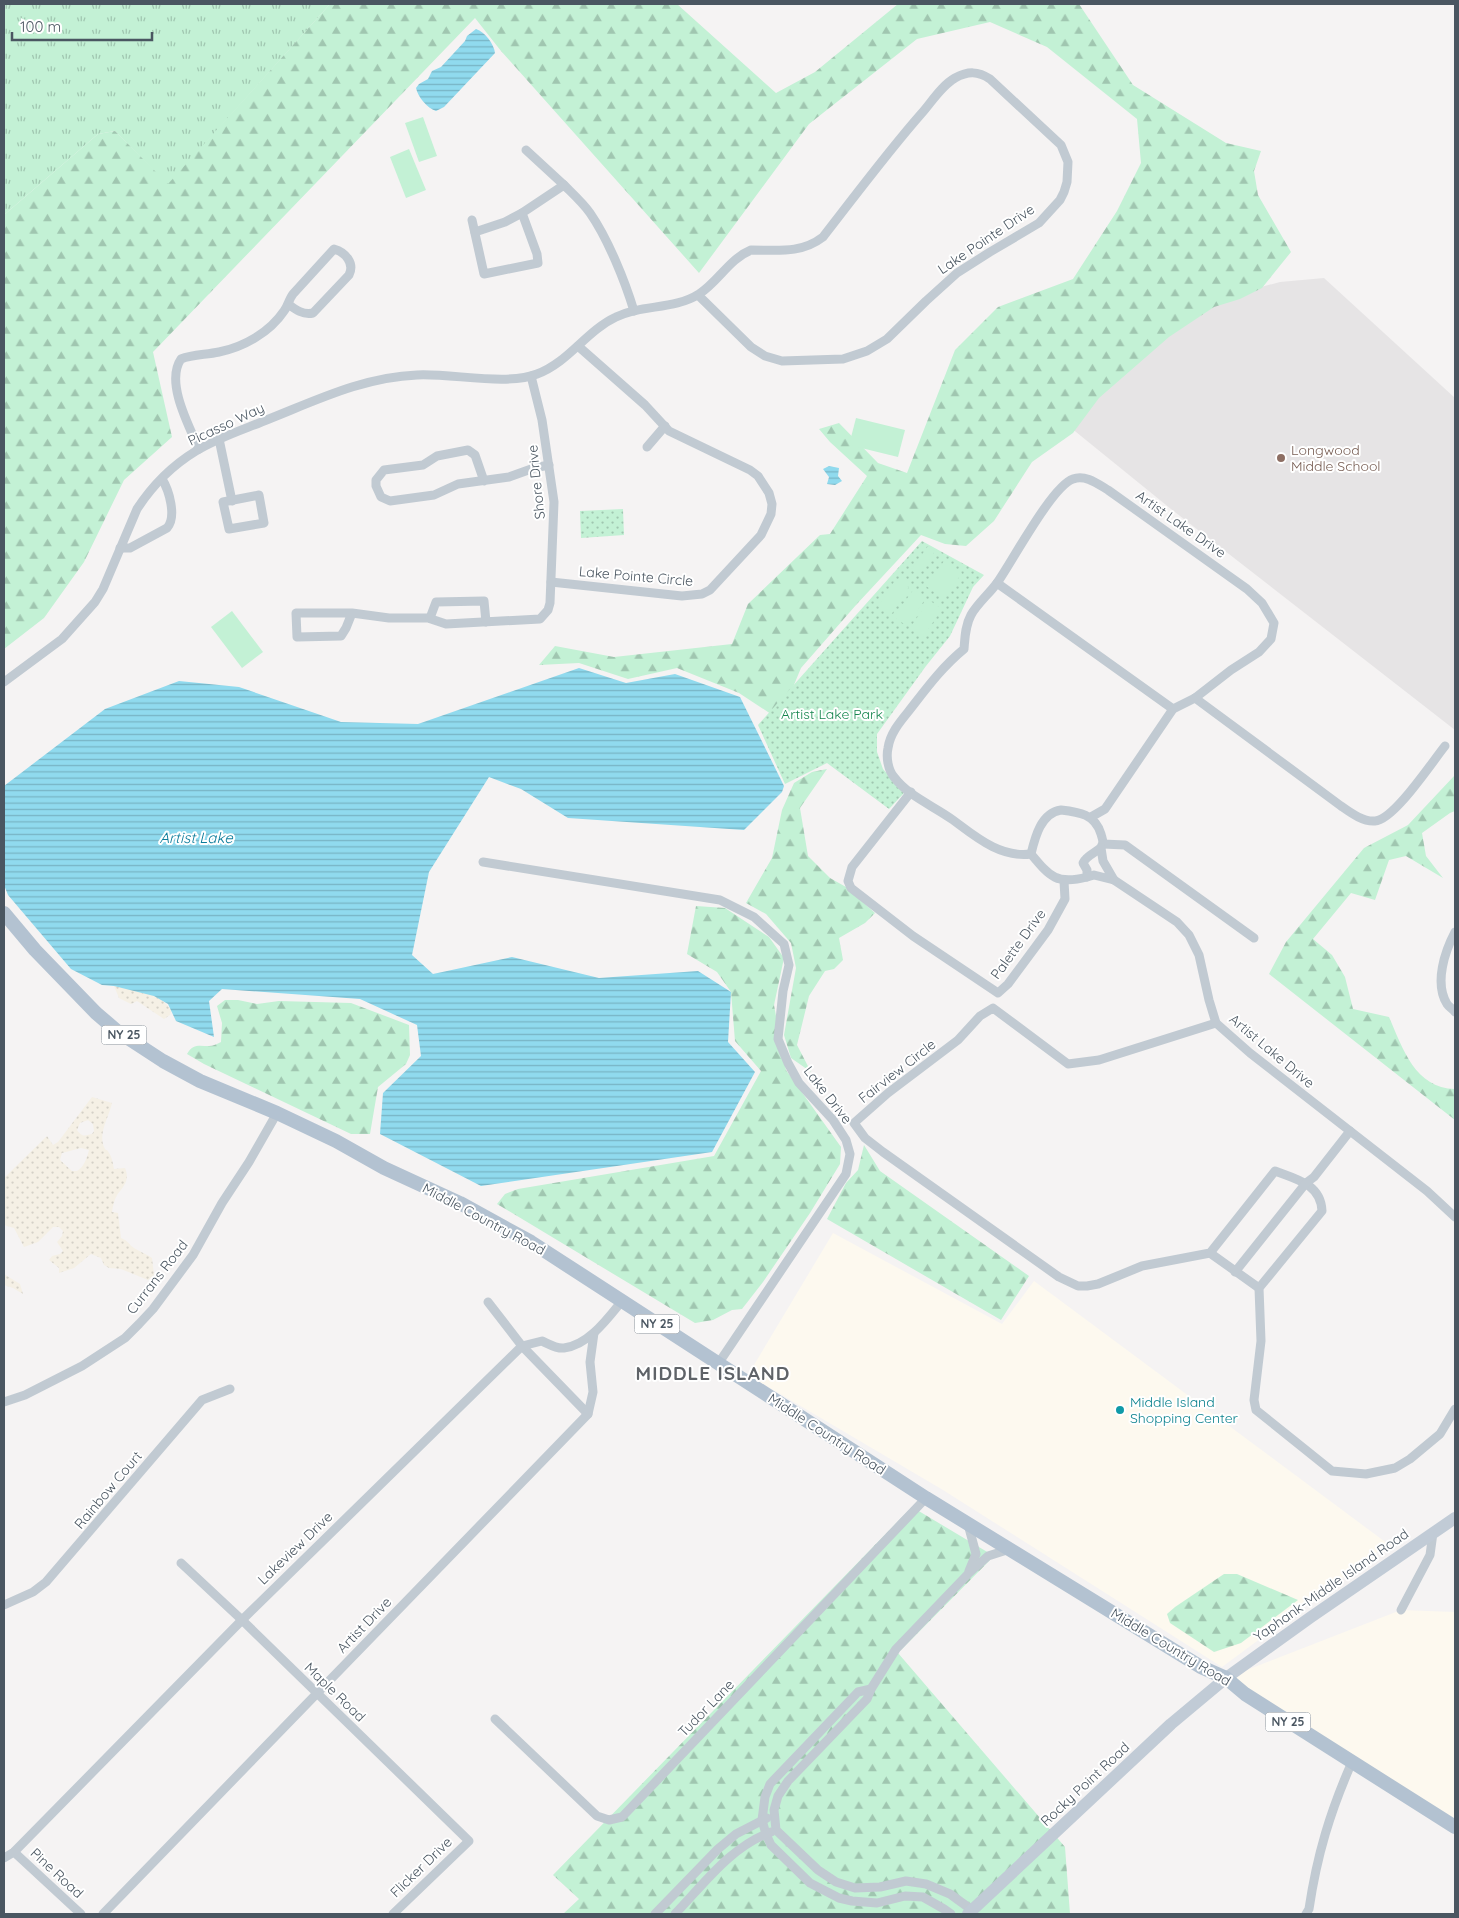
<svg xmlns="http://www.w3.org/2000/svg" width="1459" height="1918" viewBox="0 0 1459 1918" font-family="Quicksand,sans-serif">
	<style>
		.commercial { fill: #fdf9ef }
		.education { fill: #e6e4e5 }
		.grass { fill: url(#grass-tufts) }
		.forest { fill: url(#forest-firs) }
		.sand { fill: url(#sand-dots); fill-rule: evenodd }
		.park { fill: url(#park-dots) }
		.pitch { fill: #c3f1d5 }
		.water { fill: url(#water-rules) }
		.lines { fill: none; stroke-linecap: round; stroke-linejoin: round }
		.street { stroke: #c1cad2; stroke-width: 9 }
		.secondary { stroke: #c1cbd6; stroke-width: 12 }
		.primary { stroke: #b3c2d1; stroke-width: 14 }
		.education-dot { fill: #8d6e63; stroke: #fff; stroke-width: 2 }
		.culture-dot { fill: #0f9aa8; stroke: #fff; stroke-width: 2 }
		.labels { text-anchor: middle; stroke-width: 4; stroke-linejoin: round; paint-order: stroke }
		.shield { fill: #fff; stroke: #808990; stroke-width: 1 }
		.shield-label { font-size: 12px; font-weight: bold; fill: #4a5661 }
		.street-label { font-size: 14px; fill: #4a5661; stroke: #fff }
		.education-label { font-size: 14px; fill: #785e54; stroke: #fff; text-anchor: start }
		.park-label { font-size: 14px; fill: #17864f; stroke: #fff }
		.culture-label { font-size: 14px; fill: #0d838f; stroke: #fff; text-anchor: start }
		.water-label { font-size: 15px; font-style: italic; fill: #0c7c9b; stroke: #fff }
		.district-label { font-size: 19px; font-weight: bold; letter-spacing: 1px; fill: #5f6368; stroke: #fff }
	</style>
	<defs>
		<pattern id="grass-tufts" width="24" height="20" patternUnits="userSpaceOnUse" patternTransform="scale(1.25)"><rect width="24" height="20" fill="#c3f1d5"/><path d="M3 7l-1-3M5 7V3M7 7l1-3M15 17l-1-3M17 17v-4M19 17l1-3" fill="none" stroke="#a0c6b0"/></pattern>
		<pattern id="forest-firs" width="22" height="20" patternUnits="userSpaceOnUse" patternTransform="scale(1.25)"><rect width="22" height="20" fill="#c3f1d5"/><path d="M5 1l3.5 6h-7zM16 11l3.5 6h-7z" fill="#a0c6b0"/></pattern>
		<pattern id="sand-dots" width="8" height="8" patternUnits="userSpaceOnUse" patternTransform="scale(1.25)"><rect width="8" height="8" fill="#f5f0e5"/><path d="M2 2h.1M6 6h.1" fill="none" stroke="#d4d0c7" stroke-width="1.8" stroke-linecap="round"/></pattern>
		<pattern id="park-dots" width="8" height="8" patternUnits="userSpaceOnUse" patternTransform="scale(1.25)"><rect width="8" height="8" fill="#c3f1d5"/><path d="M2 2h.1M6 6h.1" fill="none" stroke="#a0c6b0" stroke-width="1.8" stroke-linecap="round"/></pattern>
		<pattern id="water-rules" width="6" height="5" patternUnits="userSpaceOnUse" patternTransform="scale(1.25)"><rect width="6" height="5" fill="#90daee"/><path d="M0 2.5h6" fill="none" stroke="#78b4c4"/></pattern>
	</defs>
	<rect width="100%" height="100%" fill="#f5f3f3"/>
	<!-- commercial -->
	<g class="commercial">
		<polygon points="833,1233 1002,1324 1034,1281 1388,1544 1222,1667 943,1490 748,1375"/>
		<polygon points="1401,1610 1455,1612 1455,1820 1226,1678"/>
	</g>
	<!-- education -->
	<polygon class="education" points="1324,278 1455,398 1455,730 1171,509 1044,406 1067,368 1246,291 1280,282"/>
	<!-- grass -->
	<polygon class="grass" points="4,4 330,4 168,185 115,131 98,134 4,215"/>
	<!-- forest -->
	<g class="forest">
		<polygon points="330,4 677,4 776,93 815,72 898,4 1079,4 1133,85 1226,143 1261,151 1254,171 1258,195 1291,252 1262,288 1240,299 1214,307 1169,337 1099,398 1073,433 1032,462 994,521 966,546 945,544 921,535 856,605 801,668 786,704 771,714 739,693 677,668 628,679 579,663 539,665 555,646 614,657 732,644 748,604 820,535 830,534 867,476 830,442 819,429 839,423 878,463 907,473 955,350 998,307 1073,279 1117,211 1141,163 1137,119 1047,47 990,22 917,39 809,124 699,273 501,51 475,18 153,352 172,437 124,480 84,562 44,618 4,649 4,215 98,134 115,131 168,184"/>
		<polygon points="827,769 800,808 808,856 830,878 846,887 875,913 865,923 839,938 843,960 834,969 825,971 809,996 797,1045 811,1072 791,1058 784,1035 796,968 791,943 766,914 746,903 772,858 782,810 794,783 812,772"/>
		<path d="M1455,775V811L1450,813L1422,833L1426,856L1443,878L1406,856L1389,860L1375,900L1351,893L1313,939L1332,955L1345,977L1353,1009L1389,1017C1403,1049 1415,1088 1455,1089V1120L1269,974L1286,942L1364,848L1408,825Z"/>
		<polygon points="696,906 725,908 769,937 784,958 774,1005 786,1070 841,1147 840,1164 810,1213 763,1282 742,1309 732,1310 713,1320 695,1323 497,1204 505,1194 518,1189 714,1156 761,1071 735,1041 731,992 717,972 687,954"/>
		<path d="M225,1000H238L257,1004L279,1001L351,1003L409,1025L410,1055L406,1064L378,1087L370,1134H351L204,1064L187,1054C193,1043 200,1046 209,1046C213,1046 217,1044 221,1042L222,1023L217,1006Z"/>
		<polygon points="864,1145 880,1171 1029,1276 1001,1320 827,1219 846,1183 858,1170"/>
		<polygon points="912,1507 994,1556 898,1653 1065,1847 1070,1914 563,1914 579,1899 553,1875"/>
		<polygon points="1224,1574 1237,1574 1298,1600 1241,1643 1214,1652 1170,1623 1167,1614 1175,1607"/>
	</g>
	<!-- sand -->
	<g class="sand">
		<path d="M114,986C133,990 162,992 171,1011L170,1015L164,1019L137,1001L131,1004L119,998Z"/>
		<path d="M92,1097L112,1103C109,1117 98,1133 104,1147C107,1153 106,1147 109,1153C112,1157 113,1164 114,1169L125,1168C130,1180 124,1186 117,1195C114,1200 113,1206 112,1212L118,1213L121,1238C129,1241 128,1244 134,1248C140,1252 145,1253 152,1258L154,1275L148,1280L121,1269L109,1268L104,1265L101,1258L91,1254L74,1268L59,1273V1268L49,1260L52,1256L60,1254L63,1251L57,1242L62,1236L63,1231L59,1227H53L38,1242L24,1247L14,1228L4,1225V1178L47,1136L53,1145L58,1142ZM88,1120L93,1124L94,1131L92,1134C84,1136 82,1137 77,1130L80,1123ZM81,1148L89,1150C87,1158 84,1167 77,1171H72L60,1160L62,1153Z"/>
		<polygon points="4,1274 20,1284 23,1294 13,1288 4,1285"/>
	</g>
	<!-- park -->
	<g class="park">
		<polygon points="623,509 624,535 581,538 580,511"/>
		<polygon points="922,541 984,575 973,587 950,636 926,666 877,734 877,752 883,769 904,793 889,809 827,763 785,784 758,725"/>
	</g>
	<!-- pitch -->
	<g class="pitch">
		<polygon points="423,117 437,156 419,162 405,123"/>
		<polygon points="409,149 426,190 406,198 390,157"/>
		<polygon points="856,418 905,430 898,457 849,445"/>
		<polygon points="928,546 935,551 919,575 911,570"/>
		<polygon points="944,561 962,573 944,599 926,586"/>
		<polygon points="902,576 909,580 906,585 909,587 891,615 878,606 896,579 899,580"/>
		<polygon points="913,590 926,598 907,626 894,617"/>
		<polygon points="929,600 942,609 923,637 910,628"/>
		<polygon points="232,611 263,652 242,668 211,627"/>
	</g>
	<!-- water -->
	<g class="water">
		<path d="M476,29C485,32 494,44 495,53L444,107L436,111C427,108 418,97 416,88L419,84L428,79L432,71L441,67L465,41L467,36Z"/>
		<polygon points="829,466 839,468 838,476 842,481 835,485 827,484 829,477 823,469"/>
		<polygon points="579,668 626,683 675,674 740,697 784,786 782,792 744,830 568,818 521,789 489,777 429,872 412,955 433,974 512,957 599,978 698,971 731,992 728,1042 755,1072 712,1152 481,1186 380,1134 383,1093 421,1056 417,1025 360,999 222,989 209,1001 214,1037 176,1021 168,1004 154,996 114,986 102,985 71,969 8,895 4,885 4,786 105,709 179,681 239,687 341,722 418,724"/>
	</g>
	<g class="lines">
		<!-- street -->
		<g class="street">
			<polyline points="526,150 564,185"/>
			<path d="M472,220L484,274L538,263L537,254L522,213L564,185C573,194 583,203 590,213C608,239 625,281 634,311"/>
			<polyline points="475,232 505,222 522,213"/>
			<polyline points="219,439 232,501"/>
			<polyline points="647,447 665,426"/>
			<path d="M199,449C189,426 165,382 181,359C193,354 206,355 219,352C244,347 270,332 284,311C288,306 289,299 293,294L334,249C345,252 355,263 349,275L313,313C303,315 296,310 288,304"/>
			<polyline points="484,481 475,455 468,450 437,456 423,465 384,470 376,480 376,486 381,497 390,501 434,495 458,484 509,477 534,468 549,465"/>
			<polygon points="259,495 264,523 229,529 223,502"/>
			<path d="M120,548H130L167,528C177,517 169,490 162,479"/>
			<polyline points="551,582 682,596 702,594 710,590 761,535 771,514 772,504 769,493 758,476 750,470 669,431 645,405 578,346"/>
			<polyline points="997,583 1173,709"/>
			<polyline points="352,613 346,628 341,636 297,637 296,613 352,613 389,618 428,618 446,624 540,619 548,610 550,603 554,502 542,420 531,376"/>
			<polyline points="430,618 436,602 484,601 486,622"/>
			<path d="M4,682L62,639L95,602L103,589L137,509C152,486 173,465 196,451C219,437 245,429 269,419C317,400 364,377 417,375C451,373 507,386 537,374C569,362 586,331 616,317C642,304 674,310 699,294C719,281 729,259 751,250C777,250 801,254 823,237C855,196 886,154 921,114C931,103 941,86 955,78C968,71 978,71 990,79L1061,145L1068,162L1067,182L1064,192L1060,200L1039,223L990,252L957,273L926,301L887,339L867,351L843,359L782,361L765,356L751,347L698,295"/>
			<path d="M1195,698L1341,806C1351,813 1363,822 1375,821C1394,820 1432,762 1445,746"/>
			<polyline points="911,792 852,867 848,881 851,888 913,936 998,993 1008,984 1048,930 1065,899 1064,881"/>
			<path d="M1061,810C1079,812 1095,814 1101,834C1102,838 1104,842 1102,845C1101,851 1087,854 1083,863L1087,870V877C1057,885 1050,877 1031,854C1035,837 1041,813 1061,810Z"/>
			<polyline points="1103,844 1125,845 1254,938"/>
			<path d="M1031,854C1000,858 976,837 953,820C934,806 908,796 894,777C888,770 886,757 888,748C890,734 899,723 908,712C926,689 941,668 964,649C965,638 965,626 971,615C977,604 989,594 997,583C1012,562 1052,486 1073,479C1085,474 1098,484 1108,490L1247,589L1262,603L1274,623L1271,639L1259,652L1231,670L1195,698L1173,709L1105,809L1091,817"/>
			<polyline points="483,862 720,900 754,917 784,944 789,965 783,991 778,1039 788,1063 799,1083 833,1120 846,1140 850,1154 846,1174 718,1364"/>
			<polyline points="1087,877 1094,875 1114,880 1103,861 1101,848"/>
			<polyline points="1114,880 1177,922 1189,935 1199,955 1209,1000 1216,1023 1250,1053 1427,1191 1455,1217"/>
			<path d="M1455,932C1445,951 1434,983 1447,1004C1449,1007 1453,1009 1455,1012"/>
			<path d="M1216,1023L1099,1060L1068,1064L993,1008L980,1016L958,1040L888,1093L854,1123L865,1138L883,1152L1059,1277L1078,1286H1087L1098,1284L1142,1266L1210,1253L1275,1171C1296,1179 1321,1184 1322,1211L1259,1288L1261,1341L1254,1400L1256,1410L1332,1471L1366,1474L1395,1468L1410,1459L1440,1434L1455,1409"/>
			<polyline points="1210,1253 1259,1288"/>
			<polyline points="1235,1272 1306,1183 1314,1177 1350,1131"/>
			<polyline points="488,1302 522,1346 588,1414"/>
			<polyline points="4,1402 25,1395 82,1366 125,1338 139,1324 153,1309 193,1255 222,1203 249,1162 277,1113"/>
			<polyline points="968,1524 976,1554 969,1571"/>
			<polyline points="181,1563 242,1620 469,1841 393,1914"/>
			<polyline points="4,1605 33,1592 46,1582 202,1400 230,1389"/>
			<polyline points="1401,1610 1430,1555 1433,1533"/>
			<polyline points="871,1689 858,1692 770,1784 765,1797 762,1820 766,1834 771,1845 810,1883 839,1898 852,1901 877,1903 905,1896 923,1897 944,1909 951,1914"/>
			<polyline points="495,1719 597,1816 609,1820 622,1817 926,1498"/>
			<polyline points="14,1852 81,1914"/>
			<path d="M4,1858L14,1852L242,1620L522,1346L542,1341C549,1344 556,1349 564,1348C589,1345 608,1318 622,1301"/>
			<polyline points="972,1910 950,1894 926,1884 906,1881 880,1887 855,1888 836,1882 818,1870 776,1830 774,1810 778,1796 788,1781 867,1699 871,1689 896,1649 969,1573 988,1556 1010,1549"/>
			<polyline points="103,1914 588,1414 593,1392 590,1362 594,1333"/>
			<polyline points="655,1914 718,1849 736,1834 767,1818"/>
			<path d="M675,1914C704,1884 730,1847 771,1832"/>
			<path d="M1306,1914L1309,1909C1317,1855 1330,1812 1352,1762"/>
		</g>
		<!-- secondary -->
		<polyline class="secondary" points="968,1914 1171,1724 1226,1678 1311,1617 1455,1518"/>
		<!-- primary -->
		<polyline class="primary" points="4,913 35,950 96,1013 117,1031 163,1061 200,1081 277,1113 336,1141 384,1168 460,1203 531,1242 926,1498 1201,1667 1226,1678 1245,1694 1455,1827"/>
	</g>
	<!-- markers -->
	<circle class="education-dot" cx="1281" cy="458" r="5"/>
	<circle class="culture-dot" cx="1120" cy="1410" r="5"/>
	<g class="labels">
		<!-- shield labels -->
		<g class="shield">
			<rect x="101.5" y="1025.5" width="45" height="19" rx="4"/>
			<rect x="634.5" y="1314.5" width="45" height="19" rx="4"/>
			<rect x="1265.5" y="1712.5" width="45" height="19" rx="4"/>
		</g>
		<g class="shield-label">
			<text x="124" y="1039">NY 25</text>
			<text x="657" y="1328">NY 25</text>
			<text x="1288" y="1726">NY 25</text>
		</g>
		<!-- street labels -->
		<g class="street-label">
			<text transform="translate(986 239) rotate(-34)" y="5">Lake Pointe Drive</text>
			<text transform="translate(226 424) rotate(-25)" y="5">Picasso Way</text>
			<text transform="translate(536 482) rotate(-96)" y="5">Shore Drive</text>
			<text transform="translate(1181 524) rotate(35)" y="5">Artist Lake Drive</text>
			<text transform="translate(636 576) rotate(5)" y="5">Lake Pointe Circle</text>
			<text transform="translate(1018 944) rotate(-54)" y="5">Palette Drive</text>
			<text transform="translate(1272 1051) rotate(40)" y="5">Artist Lake Drive</text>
			<text transform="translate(897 1071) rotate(-38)" y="5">Fairview Circle</text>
			<text transform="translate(828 1095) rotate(52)" y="5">Lake Drive</text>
			<text transform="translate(484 1219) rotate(28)" y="5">Middle Country Road</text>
			<text transform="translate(157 1277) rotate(-52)" y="5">Currans Road</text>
			<text transform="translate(827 1434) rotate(33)" y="5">Middle Country Road</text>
			<text transform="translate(108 1490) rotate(-50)" y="5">Rainbow Court</text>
			<text transform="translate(295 1548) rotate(-44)" y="5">Lakeview Drive</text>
			<text transform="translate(1331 1585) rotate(-35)" y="5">Yaphank-Middle Island Road</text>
			<text transform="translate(364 1625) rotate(-46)" y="5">Artist Drive</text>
			<text transform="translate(1171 1647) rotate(31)" y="5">Middle Country Road</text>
			<text transform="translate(335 1692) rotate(44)" y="5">Maple Road</text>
			<text transform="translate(706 1708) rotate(-46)" y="5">Tudor Lane</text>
			<text transform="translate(1085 1784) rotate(-43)" y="5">Rocky Point Road</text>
			<text transform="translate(421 1867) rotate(-44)" y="5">Flicker Drive</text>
			<text transform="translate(57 1873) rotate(43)" y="5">Pine Road</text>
		</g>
		<!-- education labels -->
		<g class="education-label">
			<text x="1291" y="455">Longwood<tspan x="1291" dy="16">Middle School</tspan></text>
		</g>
		<!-- park labels -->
		<g class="park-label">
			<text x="832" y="719">Artist Lake Park</text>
		</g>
		<!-- culture labels -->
		<g class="culture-label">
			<text x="1130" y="1407">Middle Island<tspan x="1130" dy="16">Shopping Center</tspan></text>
		</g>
		<!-- water labels -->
		<g class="water-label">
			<text x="196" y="843">Artist Lake</text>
		</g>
		<!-- district labels -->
		<g class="district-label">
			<text x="713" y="1380">MIDDLE ISLAND</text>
		</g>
	</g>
	<!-- border -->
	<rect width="1459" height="1918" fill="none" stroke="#4a5661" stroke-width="10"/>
	<!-- scale -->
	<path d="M12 32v8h140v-8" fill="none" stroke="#4a5661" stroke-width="2.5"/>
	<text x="20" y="32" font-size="15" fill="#4a5661" stroke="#ffffff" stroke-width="4" paint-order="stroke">100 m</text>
</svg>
